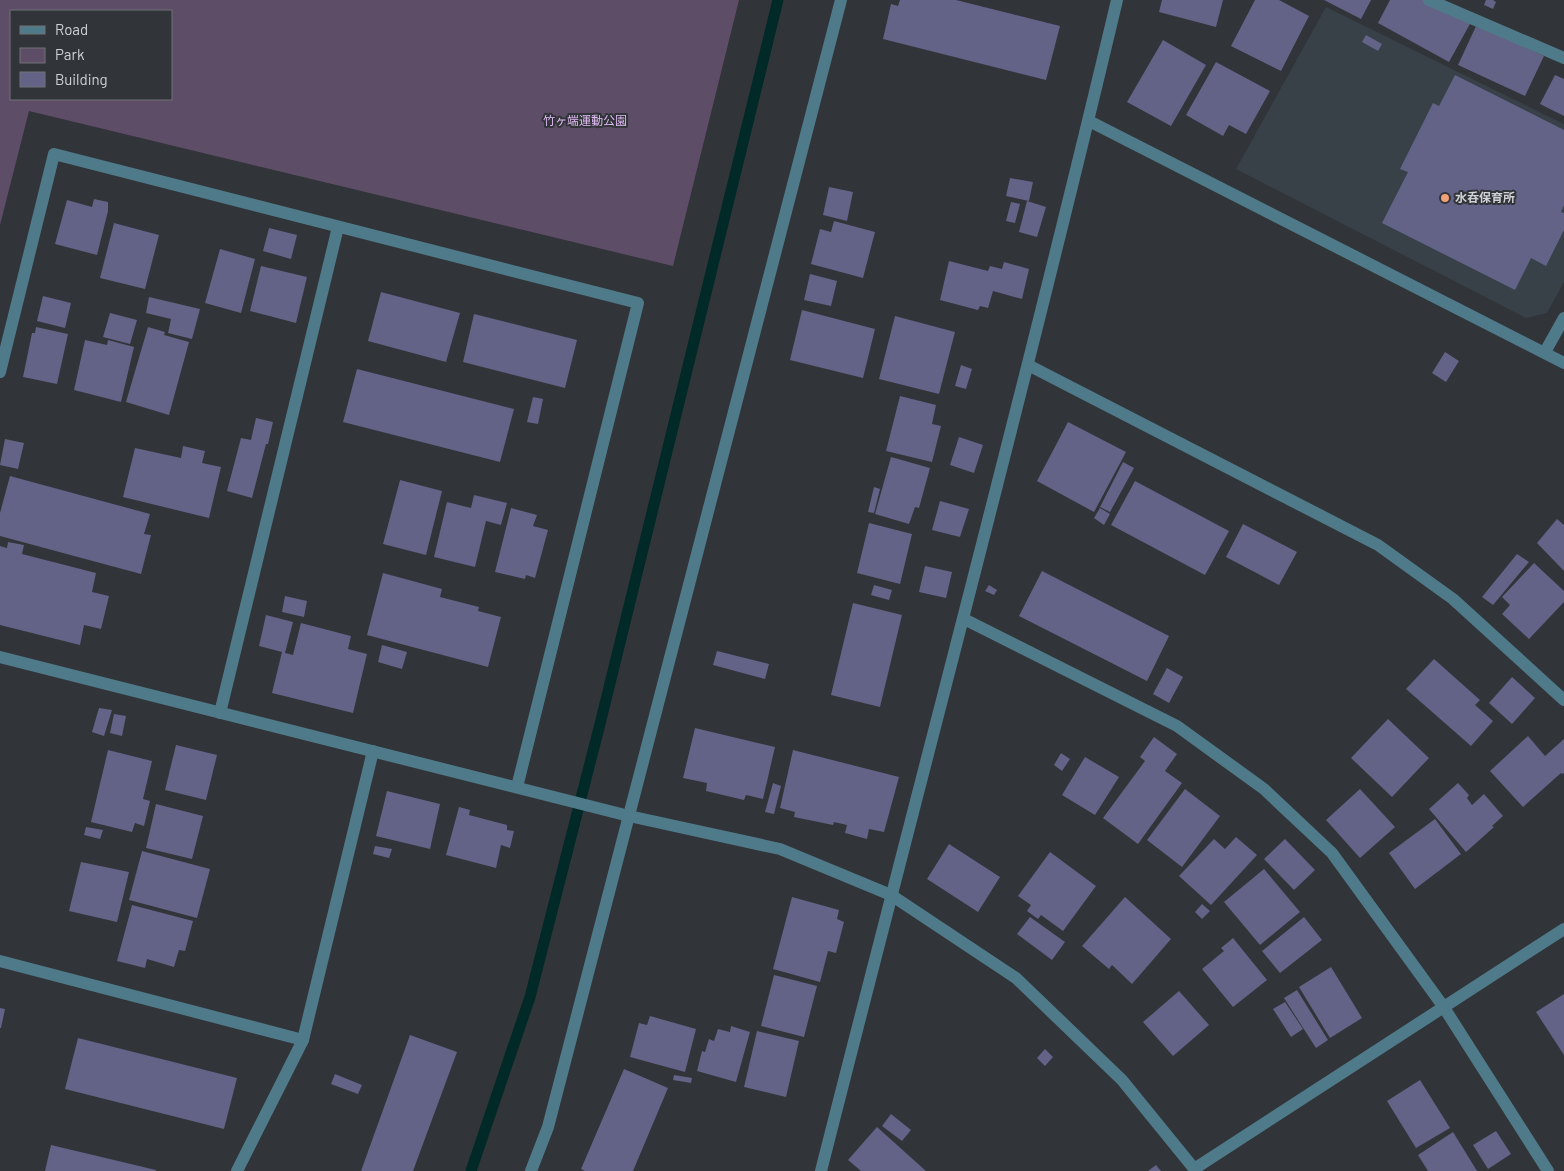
<svg xmlns="http://www.w3.org/2000/svg" width="1564" height="1171" viewBox="0 0 1564 1171" font-family="Barlow,'Noto Sans JP',sans-serif">
	<style>
		.built { fill: #384048 }
		.green { fill: #5e4d67; fill-rule: evenodd }
		.lines { fill: none; stroke-linecap: round; stroke-linejoin: round }
		.stream { stroke: #002927; stroke-width: 11 }
		.building { fill: #626387 }
		.minor { stroke: #4f7a89; stroke-width: 12 }
		.poi-dot { fill: #f1a27b; stroke: #313438; stroke-width: 2 }
		.labels { text-anchor: middle; stroke-width: 4; stroke-linejoin: round; paint-order: stroke }
		.park-label { font-size: 12px; fill: #e0bbf4; stroke: #313438 }
		.poi-label { font-size: 12px; font-weight: bold; fill: #d0d2d5; stroke: #313438; text-anchor: start }
	</style>
	<rect width="100%" height="100%" fill="#313438"/>
	<!-- built -->
	<polygon class="built" points="1326,7 1564,124 1564,282 1547,313 1526,318 1236,169"/>
	<!-- green -->
	<path class="green" d="M0,0H739L673,266L29,111L0,225ZM171,11V99H11V11Z"/>
	<g class="lines">
		<!-- stream -->
		<polyline class="stream" points="471,1171 530,997 600,724 778,0"/>
	</g>
	<!-- building -->
	<g class="building">
		<polygon points="900,0 956,0 1060,26 1046,80 883,39 891,4 898,6"/>
		<polygon points="1162,0 1223,0 1216,27 1159,12"/>
		<polygon points="1255,0 1279,0 1309,16 1281,71 1231,46"/>
		<polygon points="1324,0 1371,0 1361,19"/>
		<polygon points="1390,0 1431,0 1471,22 1449,62 1378,23"/>
		<polygon points="1486,0 1493,0 1496,2 1493,9 1484,5"/>
		<polygon points="1477,24 1544,56 1525,96 1458,65"/>
		<polygon points="1366,35 1382,44 1378,51 1362,42"/>
		<polygon points="1163,40 1206,65 1171,126 1127,102"/>
		<polygon points="1216,62 1270,91 1246,134 1229,125 1223,136 1186,115"/>
		<polygon points="1455,75 1564,130 1564,205 1561,212 1564,213 1564,230 1546,266 1531,258 1515,290 1382,223 1408,172 1400,169 1433,103 1439,106"/>
		<polygon points="1555,75 1564,79 1564,116 1540,104"/>
		<polygon points="1010,178 1033,182 1029,201 1006,196"/>
		<polygon points="829,187 853,192 847,221 823,215"/>
		<polygon points="94,199 108,202 108,211 97,255 55,244 67,200 92,207"/>
		<polygon points="1027,201 1046,207 1037,237 1019,232"/>
		<polygon points="1011,202 1020,204 1015,223 1006,221"/>
		<polygon points="834,221 875,232 863,278 811,264 820,229 831,232"/>
		<polygon points="114,223 159,235 145,289 100,278"/>
		<polygon points="269,228 297,235 291,259 263,251"/>
		<polygon points="220,249 255,259 241,313 205,303"/>
		<polygon points="949,261 988,271 990,266 1002,269 1004,262 1029,269 1022,299 993,291 988,308 980,306 978,310 940,300"/>
		<polygon points="261,266 307,277 296,323 250,311"/>
		<polygon points="810,274 837,281 831,306 804,300"/>
		<polygon points="381,292 460,313 446,362 368,341"/>
		<polygon points="43,296 71,303 65,328 37,321"/>
		<polygon points="149,297 200,309 192,339 168,333 171,319 146,313"/>
		<polygon points="802,310 875,329 863,378 790,360"/>
		<polygon points="110,313 137,320 130,344 103,337"/>
		<polygon points="474,314 577,340 565,388 463,362"/>
		<polygon points="895,316 955,332 939,394 879,379"/>
		<polygon points="36,327 68,334 57,384 23,377 32,333 35,333"/>
		<polygon points="148,327 165,332 164,335 189,342 169,415 126,402"/>
		<polygon points="85,340 107,345 108,340 134,347 121,402 74,390"/>
		<polygon points="1445,352 1459,361 1446,382 1432,373"/>
		<polygon points="961,365 972,369 966,389 955,386"/>
		<polygon points="357,369 514,409 500,462 343,422"/>
		<polygon points="900,396 936,405 932,424 941,426 932,462 886,451"/>
		<polygon points="533,397 543,399 538,424 527,422"/>
		<polygon points="256,418 273,422 268,444 266,444 252,498 227,491 241,438 251,440"/>
		<polygon points="1068,422 1126,452 1094,512 1037,481"/>
		<polygon points="959,437 983,445 974,473 950,465"/>
		<polygon points="5,439 24,443 18,469 0,465"/>
		<polygon points="183,446 205,451 202,463 221,467 209,518 123,497 135,448 181,458"/>
		<polygon points="891,457 930,468 919,508 915,507 909,524 875,514"/>
		<polygon points="1123,462 1134,468 1110,512 1100,507"/>
		<polygon points="10,476 150,514 144,534 151,535 141,574 0,536 0,513"/>
		<polygon points="400,480 442,491 426,555 383,544"/>
		<polygon points="1135,481 1229,531 1205,575 1111,525"/>
		<polygon points="874,487 880,489 874,513 868,512"/>
		<polygon points="474,495 507,503 501,525 486,521 475,567 434,557 447,502 471,508"/>
		<polygon points="940,501 969,509 960,537 932,530"/>
		<polygon points="511,508 537,515 533,526 548,530 535,578 526,575 525,579 495,572"/>
		<polygon points="1100,508 1110,514 1104,525 1094,518"/>
		<polygon points="1557,519 1564,525 1564,571 1537,543"/>
		<polygon points="869,523 912,534 900,584 857,573"/>
		<polygon points="1243,524 1297,552 1279,585 1226,557"/>
		<polygon points="8,542 24,545 22,554 96,573 92,592 109,596 101,629 84,625 80,645 0,625 0,546 7,548"/>
		<polygon points="1517,554 1529,562 1493,605 1482,597"/>
		<polygon points="1534,563 1564,591 1564,602 1529,639 1502,614 1510,605 1502,597"/>
		<polygon points="925,566 952,572 946,598 919,592"/>
		<polygon points="1042,571 1169,636 1147,681 1019,616"/>
		<polygon points="383,573 442,589 440,597 479,607 478,611 501,617 488,667 367,635"/>
		<polygon points="874,585 892,590 889,600 871,595"/>
		<polygon points="989,585 997,590 994,595 985,591"/>
		<polygon points="285,596 307,601 304,617 282,612"/>
		<polygon points="853,603 902,615 880,707 831,695"/>
		<polygon points="266,615 293,622 285,653 293,655 301,623 351,636 348,649 367,654 353,713 272,693 282,652 259,646"/>
		<polygon points="382,645 407,652 402,669 378,662"/>
		<polygon points="717,651 769,664 765,679 713,665"/>
		<polygon points="1434,659 1480,700 1475,705 1493,721 1471,746 1406,689"/>
		<polygon points="1167,668 1183,677 1169,703 1153,694"/>
		<polygon points="1512,677 1535,698 1512,724 1489,703"/>
		<polygon points="99,708 112,710 104,736 92,732"/>
		<polygon points="114,714 126,716 122,736 110,733"/>
		<polygon points="1388,719 1429,758 1392,797 1351,758"/>
		<polygon points="695,728 775,747 763,799 746,795 744,800 706,791 707,783 683,778"/>
		<polygon points="1528,736 1545,756 1564,739 1564,773 1562,774 1561,773 1523,807 1490,771"/>
		<polygon points="1154,737 1177,754 1165,771 1182,783 1138,844 1103,818 1145,761 1140,757"/>
		<polygon points="176,745 217,755 206,800 165,790"/>
		<polygon points="108,750 152,761 143,799 150,801 144,826 135,823 132,832 91,822"/>
		<polygon points="793,750 899,777 884,832 869,829 867,839 845,833 847,825 834,822 833,825 794,817 795,812 780,808"/>
		<polygon points="1061,753 1070,759 1062,771 1054,765"/>
		<polygon points="1085,757 1119,777 1095,815 1062,795"/>
		<polygon points="773,783 781,786 774,814 765,812"/>
		<polygon points="1458,783 1469,795 1467,798 1472,805 1484,794 1503,816 1492,826 1494,827 1466,852 1429,809"/>
		<polygon points="1185,789 1220,816 1182,867 1147,840"/>
		<polygon points="1360,789 1395,827 1360,858 1326,820"/>
		<polygon points="387,791 440,804 430,849 376,836"/>
		<polygon points="156,804 203,816 192,859 146,848"/>
		<polygon points="459,807 470,810 469,815 507,825 507,830 514,831 510,848 501,845 496,868 446,855"/>
		<polygon points="1435,819 1461,854 1415,889 1389,853"/>
		<polygon points="86,827 103,830 100,839 84,835"/>
		<polygon points="1236,837 1257,855 1211,905 1179,876 1214,839 1225,849"/>
		<polygon points="1285,839 1315,870 1294,890 1264,859"/>
		<polygon points="949,844 1000,877 978,912 927,879"/>
		<polygon points="375,846 392,849 389,858 373,854"/>
		<polygon points="142,851 210,869 197,918 129,900"/>
		<polygon points="1050,852 1096,886 1063,931 1041,915 1038,919 1027,911 1031,905 1018,896"/>
		<polygon points="81,862 129,872 117,922 69,911"/>
		<polygon points="1264,869 1300,912 1260,945 1224,902"/>
		<polygon points="792,897 839,910 837,919 844,922 836,953 828,951 820,982 773,969"/>
		<polygon points="1125,897 1171,939 1132,984 1112,965 1109,969 1082,946"/>
		<polygon points="1202,904 1210,911 1202,919 1195,912"/>
		<polygon points="132,905 193,921 185,951 179,950 174,967 147,959 145,968 117,961"/>
		<polygon points="1030,917 1065,942 1052,960 1017,934"/>
		<polygon points="1304,917 1322,940 1280,973 1262,951"/>
		<polygon points="1233,938 1267,980 1233,1007 1202,969 1224,951 1221,948"/>
		<polygon points="1331,967 1362,1018 1330,1038 1299,987"/>
		<polygon points="774,975 817,986 804,1037 761,1026"/>
		<polygon points="1297,990 1328,1040 1316,1048 1284,998"/>
		<polygon points="1179,991 1209,1025 1173,1056 1143,1022"/>
		<polygon points="1564,994 1564,1055 1536,1012"/>
		<polygon points="1285,1002 1303,1029 1291,1037 1273,1009"/>
		<polygon points="0,1008 5,1009 1,1028 0,1028"/>
		<polygon points="650,1016 696,1029 685,1072 630,1057 639,1023 647,1025"/>
		<polygon points="731,1026 750,1032 736,1082 697,1071 702,1051 705,1052 709,1039 714,1041 718,1029 730,1032"/>
		<polygon points="757,1031 799,1041 786,1097 744,1087"/>
		<polygon points="410,1035 457,1052 413,1171 361,1171"/>
		<polygon points="78,1038 237,1078 224,1129 65,1089"/>
		<polygon points="1045,1049 1053,1057 1045,1066 1037,1058"/>
		<polygon points="624,1069 668,1088 633,1171 585,1171 581,1169"/>
		<polygon points="335,1074 362,1085 358,1094 331,1084"/>
		<polygon points="674,1075 692,1078 691,1083 673,1080"/>
		<polygon points="1420,1080 1450,1128 1416,1148 1387,1101"/>
		<polygon points="891,1114 911,1130 902,1141 882,1126"/>
		<polygon points="877,1127 926,1171 861,1171 848,1160"/>
		<polygon points="1496,1131 1511,1154 1488,1169 1473,1145"/>
		<polygon points="1453,1132 1477,1171 1428,1171 1418,1155"/>
		<polygon points="51,1145 156,1170 156,1171 45,1171"/>
		<polygon points="1156,1165 1161,1171 1148,1171"/>
	</g>
	<g class="lines">
		<!-- minor -->
		<g class="minor">
			<polyline points="1429,0 1564,58"/>
			<polyline points="1089,121 1564,363"/>
			<polyline points="1545,352 1564,318"/>
			<polyline points="1028,365 1378,545 1453,599 1564,700"/>
			<polyline points="0,372 54,154 638,303 517,787"/>
			<polyline points="964,619 1177,726 1264,789 1332,853 1443,1006 1548,1171"/>
			<polyline points="0,657 629,816 780,849 891,895 1016,978 1122,1080 1196,1171"/>
			<polyline points="220,713 338,227"/>
			<polyline points="0,961 303,1040"/>
			<polyline points="1194,1169 1564,929"/>
			<polyline points="237,1171 303,1040 373,751"/>
			<polyline points="531,1171 548,1127 841,0"/>
			<path d="M821,1171C920,781 1024,392 1117,0"/>
		</g>
	</g>
	<!-- markers -->
	<circle class="poi-dot" cx="1445" cy="198" r="5"/>
	<g class="labels">
		<!-- park labels -->
		<g class="park-label">
			<text x="585" y="125">竹ヶ端運動公園</text>
		</g>
		<!-- poi labels -->
		<g class="poi-label">
			<text x="1455" y="202">水呑保育所</text>
		</g>
	</g>
	<!-- legend -->
	<rect x="10" y="10" width="162" height="90" fill="#313438" stroke="#717377"/>
	<rect x="20" y="26" width="25" height="8" fill="#4f7a89" stroke="#717377"/>
	<text x="55" y="35" font-size="15" fill="#d0d2d5">Road</text>
	<rect x="20" y="48" width="25" height="15" fill="#5e4d67" stroke="#717377"/>
	<text x="55" y="60" font-size="15" fill="#d0d2d5">Park</text>
	<rect x="20" y="72" width="25" height="15" fill="#626387" stroke="#717377"/>
	<text x="55" y="85" font-size="15" fill="#d0d2d5">Building</text>
</svg>
